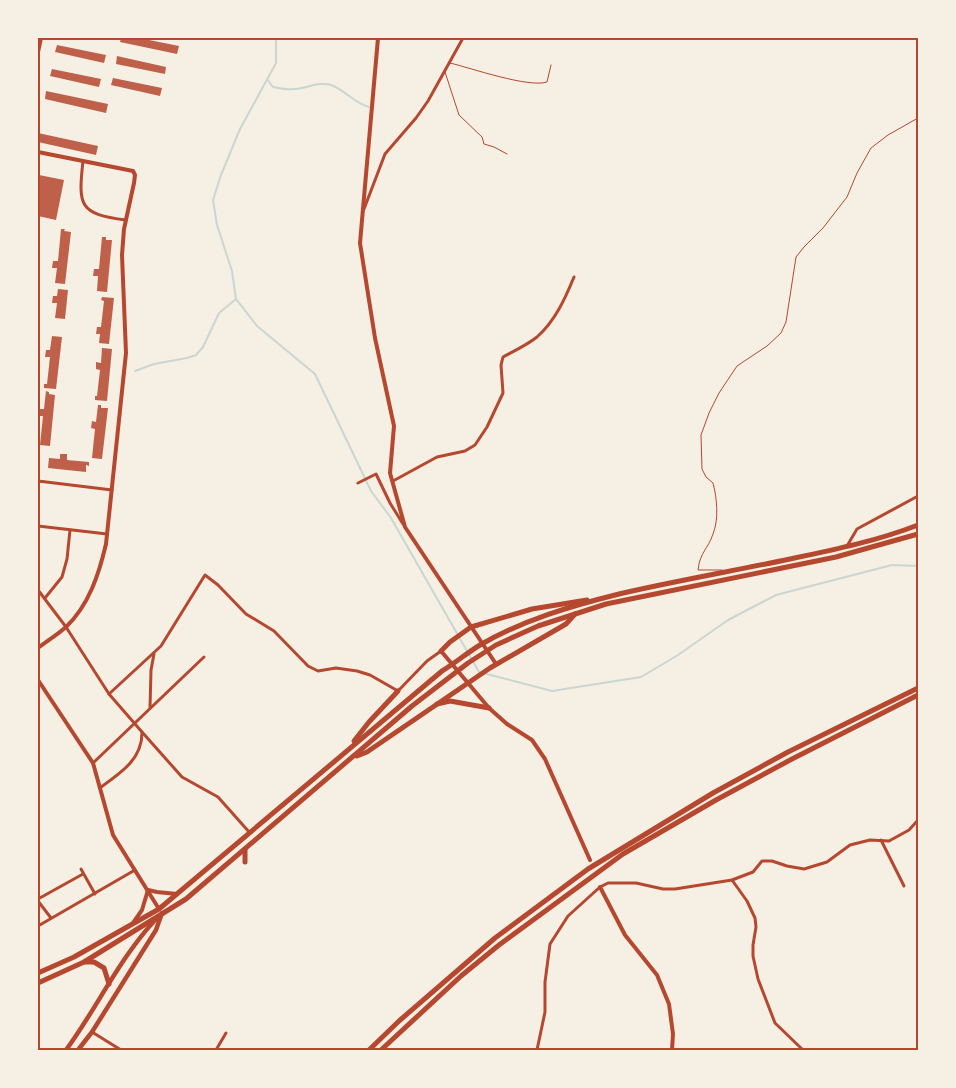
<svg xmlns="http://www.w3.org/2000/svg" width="956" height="1088" viewBox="0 0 956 1088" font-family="Roboto,sans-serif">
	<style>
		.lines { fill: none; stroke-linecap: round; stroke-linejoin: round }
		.stream { stroke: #c9d6d2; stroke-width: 2 }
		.building { fill: #bf614a }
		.service { stroke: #b5482f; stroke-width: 1 }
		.minor { stroke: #b5482f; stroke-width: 3 }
		.tertiary { stroke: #b5482f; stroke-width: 4 }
		.secondary { stroke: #b5482f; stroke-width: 4.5 }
		.trunk { stroke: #b5482f; stroke-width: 5 }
		.motorway { stroke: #b5482f; stroke-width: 5 }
		.neatline { fill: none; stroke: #b5482f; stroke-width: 2 }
	</style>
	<rect width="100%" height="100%" fill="#f6efe4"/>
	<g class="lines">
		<!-- stream -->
		<g class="stream">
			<polyline points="276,38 276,63 240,129 221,175 213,200 217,225 232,271 236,299 257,326 315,374 371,491 391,518 479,672 552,691 641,677 678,655 728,620 776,595 892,565 918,566"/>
			<path d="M267,79L273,87C279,88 286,90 293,89C306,89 318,81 331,85C345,90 354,103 369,107"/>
			<polyline points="135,371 154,364 187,358 196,355 203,347 219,313 236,299"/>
		</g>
	</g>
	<!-- building -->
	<g class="building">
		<polygon points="121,38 139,38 179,46 177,54 120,42"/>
		<polygon points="57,45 106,55 104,63 55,52"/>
		<polygon points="117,56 166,67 165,74 116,64"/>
		<polygon points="52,69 101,79 99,87 50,76"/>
		<polygon points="113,78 162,88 160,96 111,85"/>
		<polygon points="46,91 108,104 106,113 45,99"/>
		<polygon points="38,133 98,146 96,155 38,142"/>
		<polygon points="39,175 64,180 56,220 38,216"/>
		<polygon points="61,229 65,229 64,231 71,232 65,284 55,283 57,268 52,268 53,261 58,261"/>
		<polygon points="102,237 106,237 106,240 112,240 107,292 97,291 98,276 93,276 94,269 99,269"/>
		<polygon points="58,289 68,290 65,319 55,318 57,303 52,303 53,296 57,296"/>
		<polygon points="102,297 114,298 109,344 99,343 100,334 96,334 97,327 101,327 104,301 101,300"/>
		<polygon points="52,336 62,337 56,389 44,388 44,384 47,384 50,357 45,357 46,350 50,350"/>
		<polygon points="102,348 112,349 107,401 95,400 95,396 97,396 100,370 96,369 96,362 101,363"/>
		<polygon points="46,391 49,392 49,394 55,395 50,446 40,445 43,416 38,416 39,409 44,409"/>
		<polygon points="98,405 101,405 101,408 108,408 102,459 92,458 95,429 91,428 92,421 96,422"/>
		<polygon points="60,454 67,454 67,460 89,462 89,466 86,465 86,472 48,468 49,458 60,459"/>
	</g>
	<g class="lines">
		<!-- service -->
		<g class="service">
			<path d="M450,63C471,68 528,88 547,82L551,65"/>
			<polyline points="445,72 459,115 482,137 484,144 494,147 507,154"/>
			<path d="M722,570H698C700,552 708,549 713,534C719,519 717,498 713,483L706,477L702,469L701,435L709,413L719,393L737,366L767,346L781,333L786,322L796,257L804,247L823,228L847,197L857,173L871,148L888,135L918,118"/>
		</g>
		<!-- minor -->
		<g class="minor">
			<path d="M83,161C78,206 79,214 126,220"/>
			<polyline points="364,209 385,154 416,118 428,101 463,38"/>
			<polyline points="38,481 112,490"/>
			<path d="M393,481L437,457L465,451L475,445L487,427L503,393L501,365L503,357C514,351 527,345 537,337C555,321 565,299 574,277"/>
			<polyline points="358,483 376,474 390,503 403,524"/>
			<polyline points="38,526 107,534"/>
			<polyline points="847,546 857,529 918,496"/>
			<polyline points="38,590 66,627 109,694 142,732 182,777 218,797 250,833"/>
			<polyline points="45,598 62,577 67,559 70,530"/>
			<polyline points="109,694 161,646 205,575 218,585 246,614 274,631 308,666 318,671 336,668 357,671 370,675 398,691 427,661 441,651"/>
			<polyline points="150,708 151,670 154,654"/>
			<polyline points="93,763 204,657"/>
			<path d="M101,787C121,773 142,759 142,733"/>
			<polyline points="881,840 904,886"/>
			<polyline points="81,869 95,894"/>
			<polyline points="732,880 747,901 755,918 756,927 753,945 753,956 758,979 775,1023 803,1050"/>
			<polyline points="38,899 83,874"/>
			<polyline points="38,901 51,918"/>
			<polyline points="38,926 135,870"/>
			<polyline points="92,1032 121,1050"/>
			<polyline points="216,1050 226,1033"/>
			<polyline points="537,1050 545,1012 545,982 550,944 568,916 600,887 608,883 636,883 663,889 675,889 732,880 753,872 762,861 772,861 787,866 804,869 827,862 850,845 870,840 889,841 909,830 918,820"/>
		</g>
		<!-- tertiary -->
		<g class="tertiary">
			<polyline points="378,38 360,243 375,338 394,426 390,473 405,527 496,664"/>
			<polyline points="38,52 41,38"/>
			<path d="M38,152L133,171L135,175L134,183L124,229L122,255L126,353L106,544C99,574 89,605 66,627C57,635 47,641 38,648"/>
			<polyline points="441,651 489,708 507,724 532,740 545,759 590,860"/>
			<polyline points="38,680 93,763 113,835 159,909"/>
			<polyline points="600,887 625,935 657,975 669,1004 673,1034 672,1050"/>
			<polyline points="133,923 142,910 148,890 157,892 177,894"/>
		</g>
		<!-- secondary -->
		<g class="secondary">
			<path d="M66,1050C97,1008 120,957 157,918"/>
			<polyline points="78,1050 92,1032 156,930 162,913"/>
		</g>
		<!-- trunk -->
		<g class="trunk">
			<polyline points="441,651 450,642 471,627 532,609 587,600"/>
			<polyline points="437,704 450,701 489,708"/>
			<polyline points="354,741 369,722 398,691"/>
			<polyline points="357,756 367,752 490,668 566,624 575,614"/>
			<polyline points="245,862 245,849"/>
			<polyline points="84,962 94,962 104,968 109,984"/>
			<path d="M38,973L74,957L159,909L442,671C455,663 467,653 480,645C523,620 571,606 619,594C675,581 733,571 790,559C833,550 877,541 918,525"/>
			<polyline points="38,983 84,962 186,899 412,706 468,663 496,645 538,626 606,604 836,557 918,534"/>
		</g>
		<!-- motorway -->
		<g class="motorway">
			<polyline points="369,1050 399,1021 495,938 588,869 713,793 788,752 918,688"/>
			<polyline points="381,1050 461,976 499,945 623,854 716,800 792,759 918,695"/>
		</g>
	</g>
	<!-- border -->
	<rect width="956" height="1088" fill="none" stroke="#f6efe4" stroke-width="78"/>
	<rect x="39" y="39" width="878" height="1010" class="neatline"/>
</svg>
